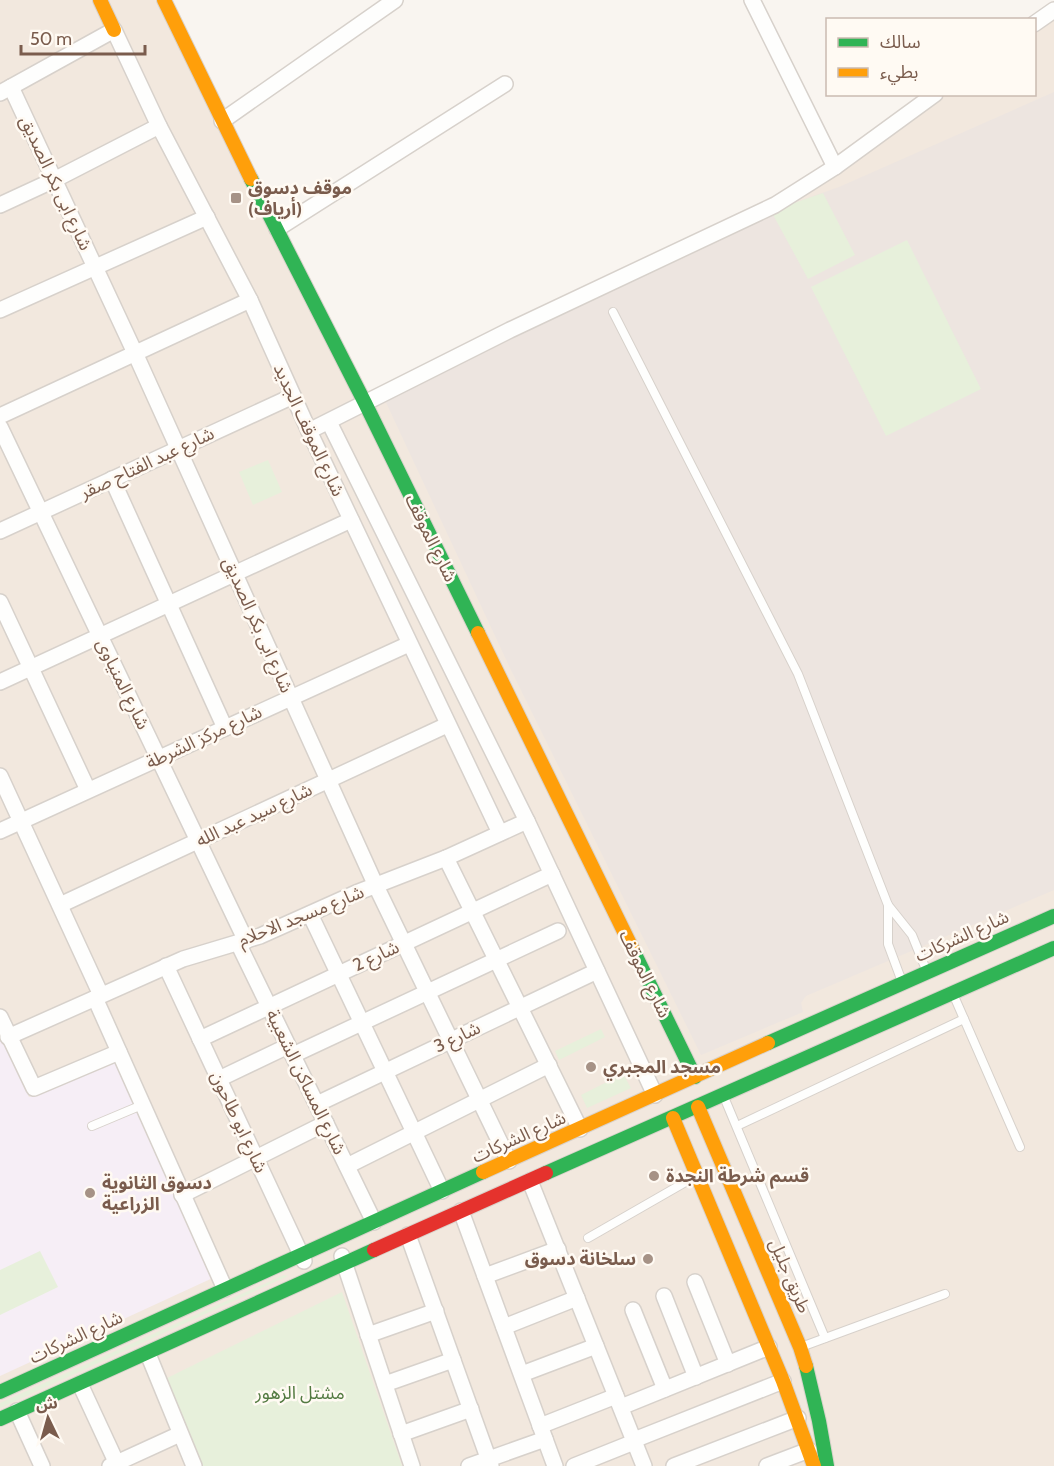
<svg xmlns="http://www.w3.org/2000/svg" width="1054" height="1466" viewBox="0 0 1054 1466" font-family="Cabin,'Noto Sans Arabic',sans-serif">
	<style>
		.residential { fill: #f2e8de }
		.industrial { fill: #ede5e0 }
		.education { fill: #f6eef6 }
		.green { fill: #e7f0db }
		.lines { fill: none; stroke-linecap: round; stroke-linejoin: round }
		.lane-casing { stroke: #d7d1cb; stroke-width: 10 }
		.street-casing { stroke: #d7d1cb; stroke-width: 18 }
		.fast-casing { stroke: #d9d2cb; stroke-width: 16 }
		.slow-casing { stroke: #d9d2cb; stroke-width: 16 }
		.jam-casing { stroke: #d9d2cb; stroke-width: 16 }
		.lane { stroke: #fefefd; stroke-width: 8 }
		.street { stroke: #fefefd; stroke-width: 15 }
		.fast { stroke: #30b455; stroke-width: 14 }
		.slow { stroke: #ff9f0a; stroke-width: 14 }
		.jam { stroke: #e5322d; stroke-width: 14 }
		.poi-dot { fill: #a69286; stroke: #fffaf3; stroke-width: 2 }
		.labels { text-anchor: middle; stroke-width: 5; stroke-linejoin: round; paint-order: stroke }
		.street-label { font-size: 18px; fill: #7a5c4d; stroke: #fffaf3 }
		.poi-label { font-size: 18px; font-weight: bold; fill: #7a5c4d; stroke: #fffaf3; text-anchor: start }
		.park-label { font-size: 18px; fill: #537a41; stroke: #fffaf3 }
	</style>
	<rect width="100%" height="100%" fill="#f9f5f0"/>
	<!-- residential -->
	<polygon class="residential" points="0,0 162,0 360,396 770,202 921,95 1034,94 1034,20 1028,19 1054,1 1054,1466 0,1466"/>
	<!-- industrial -->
	<polygon class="industrial" points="1054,92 1054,890 806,996 801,1003 803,1012 701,1055 510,668 383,396 771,211 839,187"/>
	<!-- education -->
	<polygon class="education" points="0,1030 29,1097 118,1057 217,1276 0,1376"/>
	<!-- green -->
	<g class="green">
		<polygon points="823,193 855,255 808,279 771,211"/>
		<polygon points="907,240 981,389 886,436 811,287"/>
		<polygon points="268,460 282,492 253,505 239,472"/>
		<polygon points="601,1029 605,1037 559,1060 555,1051"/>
		<polygon points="623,1074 631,1088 587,1108 581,1095"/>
		<polygon points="40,1251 58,1287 0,1315 0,1270"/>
		<polygon points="284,1275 288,1276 0,1408 0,1403"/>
		<polygon points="342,1292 402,1466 200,1466 163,1380"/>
	</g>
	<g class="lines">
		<!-- lane casing -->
		<g class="lane-casing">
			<g id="lane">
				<polyline points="613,312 798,674 888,905 912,935 925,967"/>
				<polyline points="888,905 888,944 901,979"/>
				<polyline points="954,996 1020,1147"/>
				<polyline points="724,1097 825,1338"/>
				<polyline points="92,1126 142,1105"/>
				<polyline points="737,1126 964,1019"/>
				<polyline points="588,1238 696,1176"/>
				<polyline points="801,1347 945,1294"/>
			</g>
		</g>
		<!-- street casing -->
		<g class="street-casing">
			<g id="street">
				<polyline points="752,0 835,167"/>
				<polyline points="1034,24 1054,10"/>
				<polyline points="11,87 135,353 376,886 509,1161"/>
				<polyline points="0,93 114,30 159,126 250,300 309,431 500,833"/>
				<polyline points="222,121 395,0"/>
				<polyline points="0,205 54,180 159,126"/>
				<polyline points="277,229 505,84"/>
				<polyline points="0,310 207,217"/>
				<polyline points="0,416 250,300"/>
				<polyline points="329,422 527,821 655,1095"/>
				<polyline points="0,427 246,941"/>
				<polyline points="309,431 510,330 775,205 835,167 935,94"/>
				<polyline points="112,479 225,728"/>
				<polyline points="0,531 293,396"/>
				<polyline points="0,602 88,790"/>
				<polyline points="0,682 351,520"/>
				<polyline points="0,776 101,995"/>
				<polyline points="0,831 409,644"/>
				<polyline points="446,858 580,1129"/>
				<polyline points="60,905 447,725"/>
				<polyline points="310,914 442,1191"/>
				<polyline points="238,943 374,1222"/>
				<polyline points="166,966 304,1261"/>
				<polyline points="95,998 225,1289"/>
				<polyline points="0,1017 34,1088 119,1052"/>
				<polyline points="8,1037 183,959 260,936 356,893 446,858 527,821"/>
				<polyline points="200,1039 552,874"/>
				<polyline points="293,1055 558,931"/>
				<polyline points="219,1079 288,1046"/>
				<polyline points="317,1104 597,971"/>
				<polyline points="347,1166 549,1065"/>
				<polyline points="530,1181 644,1466"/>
				<polyline points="182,1195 326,1123"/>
				<polyline points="461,1211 555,1466"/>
				<polyline points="408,1235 491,1466"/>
				<polyline points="342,1256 412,1466"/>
				<polyline points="485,1276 558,1249"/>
				<polyline points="695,1282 728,1364"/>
				<polyline points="664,1296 696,1377"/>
				<polyline points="633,1310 665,1389"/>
				<polyline points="504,1327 577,1298"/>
				<polyline points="368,1335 436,1311"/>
				<polyline points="148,1354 194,1466"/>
				<polyline points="522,1374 596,1346"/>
				<polyline points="80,1384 118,1466"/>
				<polyline points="385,1384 453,1360"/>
				<polyline points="621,1407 769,1347"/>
				<polyline points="17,1411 42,1466"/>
				<polyline points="540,1426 616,1396"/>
				<polyline points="401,1434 471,1409"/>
				<polyline points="634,1440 783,1381"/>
				<polyline points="110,1466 180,1434"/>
				<polyline points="469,1466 545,1439"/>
				<polyline points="574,1466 634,1442"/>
				<polyline points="674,1466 798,1418"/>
				<polyline points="767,1466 809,1450"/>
			</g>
		</g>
		<!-- fast casing -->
		<g class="fast-casing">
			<g id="fast">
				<polyline points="251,179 365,403 478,633"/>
				<polyline points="633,950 695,1077"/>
				<polyline points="768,1043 1054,916"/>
				<polyline points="546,1173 1054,948"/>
				<polyline points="806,1366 819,1421 827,1466"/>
				<polyline points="0,1392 483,1172"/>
				<polyline points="0,1419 374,1250"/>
			</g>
		</g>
		<!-- slow casing -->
		<g class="slow-casing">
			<g id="slow">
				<polyline points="100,0 114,30"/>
				<polyline points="164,0 251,179"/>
				<polyline points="478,633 633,950"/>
				<polyline points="698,1107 800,1347 806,1366"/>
				<polyline points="673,1118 783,1381 814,1466"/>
				<polyline points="483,1172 768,1043"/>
			</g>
		</g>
		<!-- jam casing -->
		<g class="jam-casing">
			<polyline id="jam" points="374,1250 546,1173"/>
		</g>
		<!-- lane -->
		<use href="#lane" class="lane"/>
		<!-- street -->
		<use href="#street" class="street"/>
		<!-- fast -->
		<use href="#fast" class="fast"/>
		<!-- slow -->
		<use href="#slow" class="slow"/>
		<!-- jam -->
		<use href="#jam" class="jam"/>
	</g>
	<!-- markers -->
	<g class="poi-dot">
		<rect x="230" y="192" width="12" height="12" rx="3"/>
		<circle cx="591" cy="1067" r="6"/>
		<circle cx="654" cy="1176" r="6"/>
		<circle cx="90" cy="1193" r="6"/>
		<circle cx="648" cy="1259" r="6"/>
	</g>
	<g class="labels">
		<!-- street labels -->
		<g class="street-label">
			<text transform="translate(56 183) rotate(65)" y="6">شارع ابى بكر الصديق</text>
			<text transform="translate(309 430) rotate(65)" y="6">شارع الموقف الجديد</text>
			<text transform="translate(147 463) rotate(-25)" y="6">شارع عبد الفتاح صقر</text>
			<text transform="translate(431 538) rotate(64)" y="6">شارع الموقف</text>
			<text transform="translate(258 625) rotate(66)" y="6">شارع ابى بكر الصديق</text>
			<text transform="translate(123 684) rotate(64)" y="6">شارع المنياوى</text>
			<text transform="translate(204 737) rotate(-25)" y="6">شارع مركز الشرطة</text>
			<text transform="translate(254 815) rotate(-25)" y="6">شارع سيد عبد الله</text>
			<text transform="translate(301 916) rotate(-22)" y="6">شارع مسجد الاحلام</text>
			<text transform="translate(962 936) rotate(-24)" y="6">شارع الشركات</text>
			<text transform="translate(376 956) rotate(-25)" y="6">شارع 2</text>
			<text transform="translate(645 974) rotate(64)" y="6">شارع الموقف</text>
			<text transform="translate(457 1037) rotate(-25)" y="6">شارع 3</text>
			<text transform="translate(306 1082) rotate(64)" y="6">شارع المساكن الشعبية</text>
			<text transform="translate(239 1122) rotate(65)" y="6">شارع ابو طاحون</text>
			<text transform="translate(519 1137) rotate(-24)" y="6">شارع الشركات</text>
			<text transform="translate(790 1276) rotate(67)" y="6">طريق جليل</text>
			<text transform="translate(76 1337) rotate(-25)" y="6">شارع الشركات</text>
		</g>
		<!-- poi labels -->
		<g class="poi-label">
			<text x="248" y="194">موقف دسوق<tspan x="248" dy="21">(أرياف)</tspan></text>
			<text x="603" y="1073">مسجد المجبري</text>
			<text x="666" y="1182">قسم شرطة النجدة</text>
			<text x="102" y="1189">دسوق الثانوية<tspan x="102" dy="21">الزراعية</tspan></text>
			<text x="636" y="1265" text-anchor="end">سلخانة دسوق</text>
		</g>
		<!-- park labels -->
		<g class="park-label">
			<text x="300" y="1399">مشتل الزهور</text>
		</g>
	</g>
	<!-- legend -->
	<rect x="826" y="18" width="210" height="78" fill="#fffaf3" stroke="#cabbb1" stroke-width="1.5"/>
	<rect x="838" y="38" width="30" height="9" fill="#30b455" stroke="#cabbb1" stroke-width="1.5"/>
	<text x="880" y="48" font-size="18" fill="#7a5c4d">سالك</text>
	<rect x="838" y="68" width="30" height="9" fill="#ff9f0a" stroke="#cabbb1" stroke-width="1.5"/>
	<text x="880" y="78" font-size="18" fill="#7a5c4d">بطيء</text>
	<!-- north arrow -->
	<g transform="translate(48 1418) rotate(355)" stroke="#fffaf3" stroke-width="4.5" paint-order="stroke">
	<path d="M0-4.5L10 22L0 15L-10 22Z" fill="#7a5c4d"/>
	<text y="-9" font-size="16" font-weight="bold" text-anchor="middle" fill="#7a5c4d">ش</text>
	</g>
	<!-- scale -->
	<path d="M21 45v9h124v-9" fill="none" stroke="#7a5c4d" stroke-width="3"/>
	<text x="30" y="45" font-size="18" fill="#7a5c4d" stroke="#fffaf3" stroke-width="4.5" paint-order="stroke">50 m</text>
</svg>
